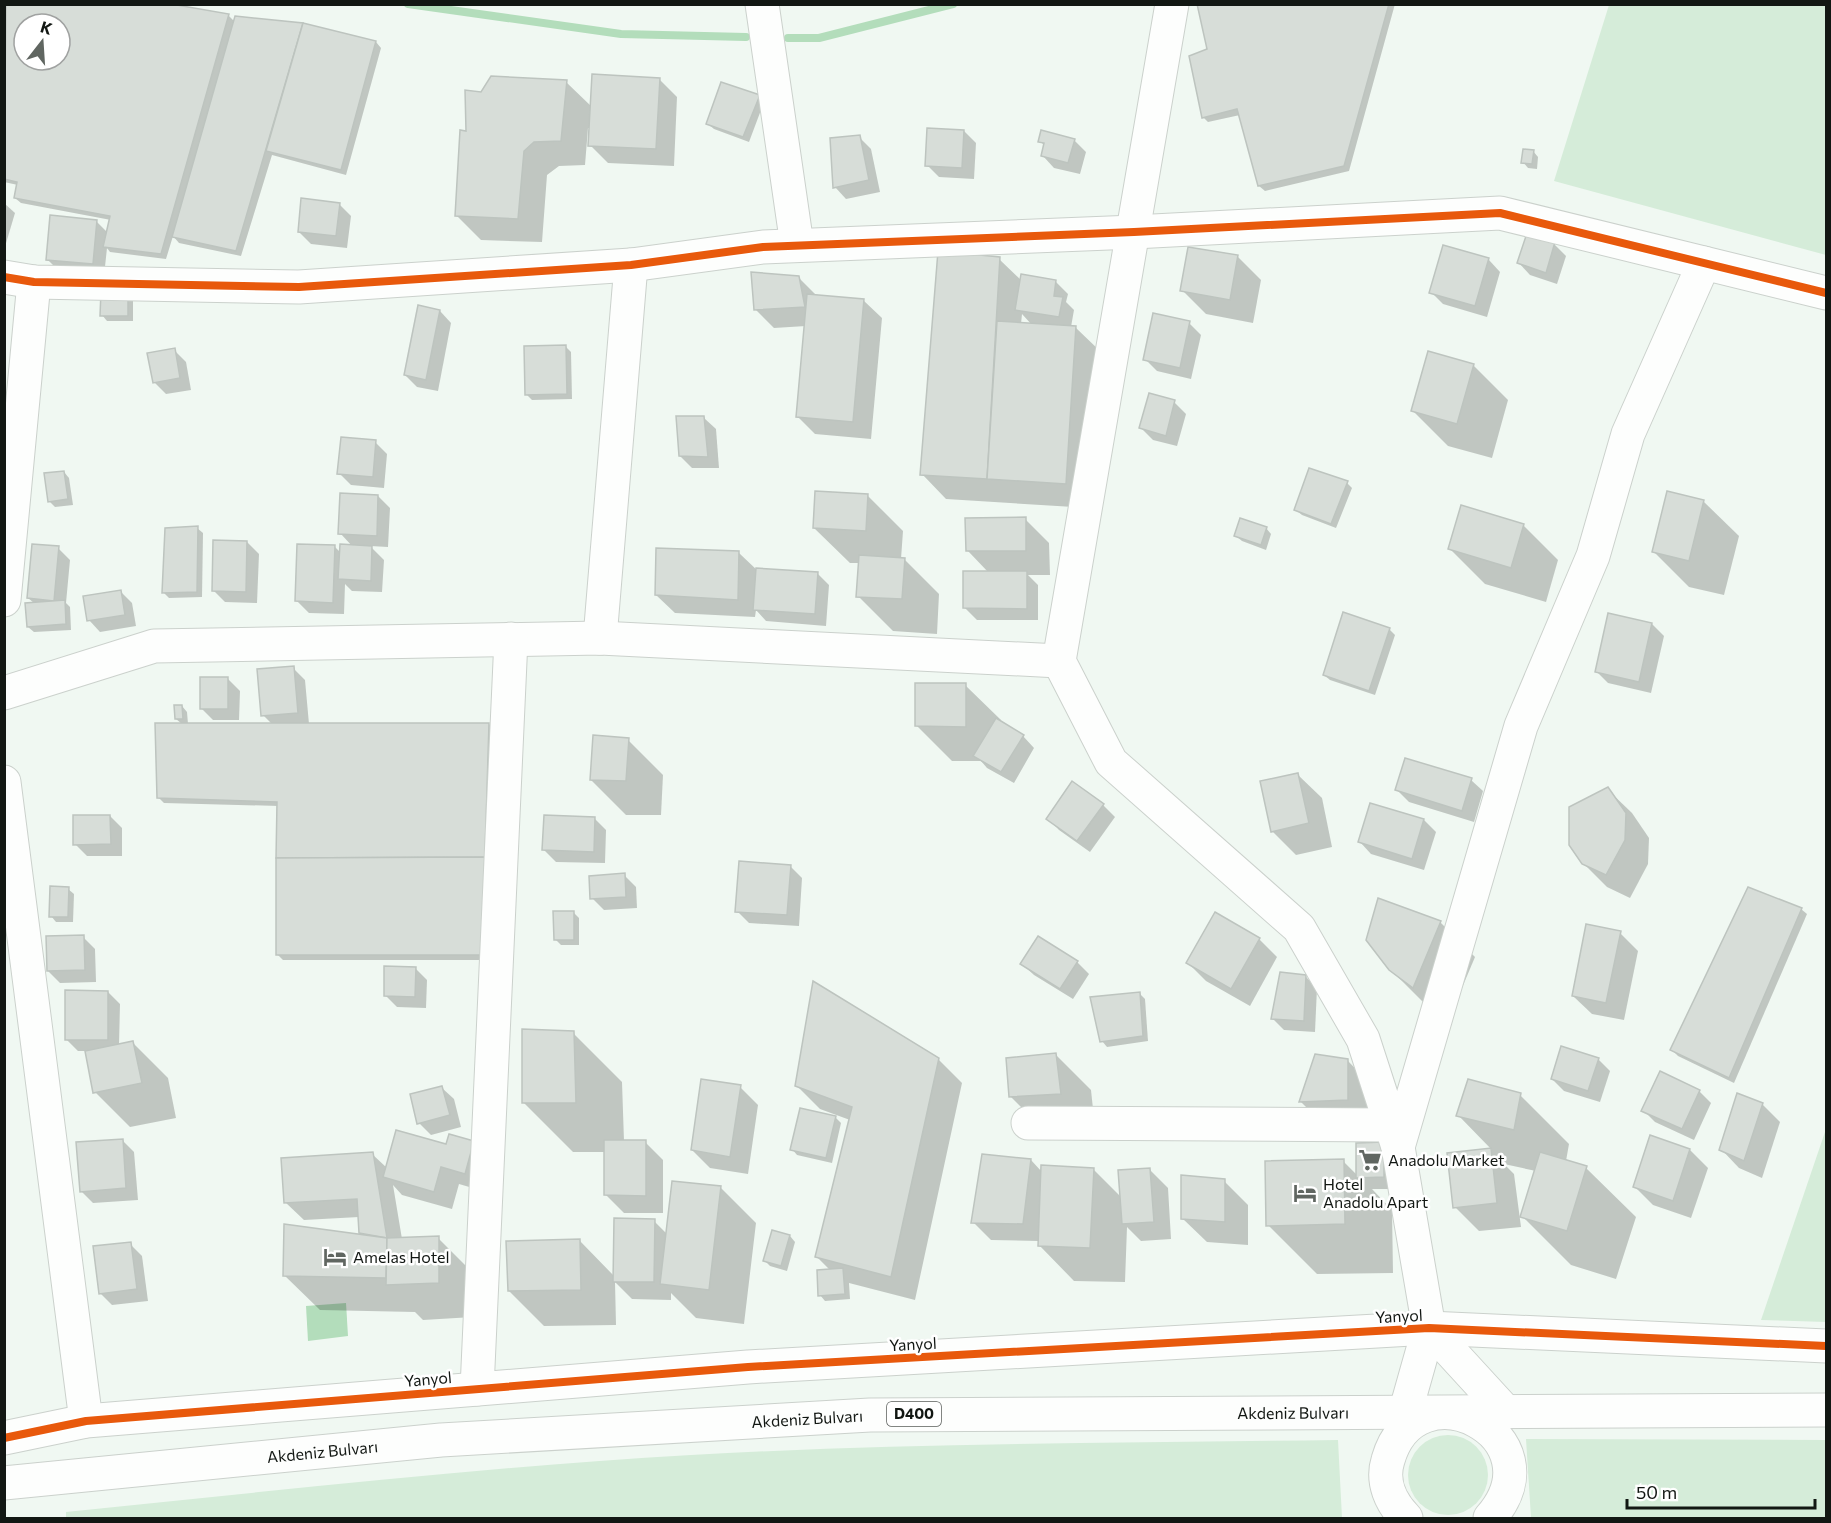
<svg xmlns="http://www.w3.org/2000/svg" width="1831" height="1523" viewBox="0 0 1831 1523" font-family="Commissioner,sans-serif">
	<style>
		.green { fill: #d5ecd9 }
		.water { fill: #b3ddbb }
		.shadow { fill: #0003; fill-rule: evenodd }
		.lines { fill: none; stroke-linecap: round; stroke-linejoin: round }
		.stream { stroke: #b3ddbb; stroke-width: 8 }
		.building { fill: #d7ddd8; stroke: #bdc4bf; stroke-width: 1.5; fill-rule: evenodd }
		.minor-casing { stroke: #cbd1cc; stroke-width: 35 }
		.highway-casing { stroke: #cbd1cc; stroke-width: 35 }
		.minor { stroke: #fdfefd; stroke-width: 33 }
		.highway { stroke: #fdfefd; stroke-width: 33 }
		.cycleway-casing { stroke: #fff; stroke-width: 11 }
		.cycleway { stroke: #e8590c; stroke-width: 8 }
		.labels { text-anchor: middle; stroke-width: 5; stroke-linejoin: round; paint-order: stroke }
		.shield { fill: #fff; stroke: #595d5a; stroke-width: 1.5 }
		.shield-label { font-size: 15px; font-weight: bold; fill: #121713 }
		.poi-label { font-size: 16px; fill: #121713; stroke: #fff; text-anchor: start }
		.street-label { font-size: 16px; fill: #121713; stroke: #fff }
	</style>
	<rect width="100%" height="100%" fill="#f0f8f2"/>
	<!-- green -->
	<g class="green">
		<polygon points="1609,5 1826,5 1826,255 1554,181"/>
		<polygon points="1826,1129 1826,1322 1761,1320"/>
		<circle cx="1448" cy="1475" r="40"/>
		<polygon points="1526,1439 1826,1440 1826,1518 1531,1518"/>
		<path d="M1338,1440L1342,1518H66V1512C274,1491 482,1467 691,1455C906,1443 1122,1443 1338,1440Z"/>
	</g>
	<!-- water -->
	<polygon class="water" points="346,1303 348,1336 308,1341 306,1306"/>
	<!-- shadow -->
	<g class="shadow">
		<path d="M7,4L228,15L235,22L236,18L303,25L376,42L381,48L346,175L272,155L241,256L179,243L173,236L166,259L110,252L107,248L104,276L60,272L48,260L96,221L108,233L111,220L21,203L15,198L18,185L4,182V16ZM24,24H60V60H24Z"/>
		<polygon points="1199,4 1395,4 1349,171 1265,191 1259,186 1240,115 1208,122 1203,117 1209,50"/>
		<polygon points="659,79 677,97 674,166 608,163 590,145 591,128 588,128 585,165 559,166 547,175 542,242 481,240 457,216 467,133 482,94 566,82 592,107"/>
		<polygon points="759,97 764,102 749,142 714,129 708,124"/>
		<polygon points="964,131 976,143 974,179 939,177 927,165"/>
		<polygon points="859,137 871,149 880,192 846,199 835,187"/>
		<polygon points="1074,140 1086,152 1080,174 1054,168 1043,156 1045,146 1040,141"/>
		<polygon points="1533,151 1538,157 1537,169 1528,168 1523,162"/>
		<polygon points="4,203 15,213 4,250"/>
		<polygon points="339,204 351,216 347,248 311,244 299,232"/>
		<polygon points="1554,244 1566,256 1557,284 1530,275 1519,263"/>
		<polygon points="1444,247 1489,260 1500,272 1487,317 1443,304 1431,292"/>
		<polygon points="1237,256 1261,280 1253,323 1206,314 1182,290"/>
		<path d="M999,259L1022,281L1056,282L1068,294L1066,302L1074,310L1071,327H1075L1100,351L1090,508L946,499L922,474ZM1022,314L1032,325L1021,324Z"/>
		<polygon points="798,277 817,296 863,300 882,318 871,439 815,434 797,416 806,326 774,328 756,310"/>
		<polygon points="103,292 133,298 133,321 107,321 102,315"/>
		<polygon points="440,311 451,323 438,391 417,387 405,375"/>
		<polygon points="1189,323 1201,335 1191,379 1157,371 1145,359"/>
		<polygon points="566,347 571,352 572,399 532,400 526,394"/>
		<polygon points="174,350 186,362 191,390 166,394 154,382"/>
		<polygon points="1473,365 1508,400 1492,458 1448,446 1413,411"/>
		<polygon points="1174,402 1186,414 1177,446 1153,440 1141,428"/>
		<polygon points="704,418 716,429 719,468 692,468 680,456"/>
		<polygon points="375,442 387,454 384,488 351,485 339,473"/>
		<polygon points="64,472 69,478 73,505 55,507 50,502"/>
		<polygon points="1347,483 1352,488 1336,528 1302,515 1296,510"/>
		<polygon points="867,495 903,531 901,559 904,559 939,594 937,634 893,631 858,596 860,563 850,563 814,528"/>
		<polygon points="378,496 390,508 388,547 370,546 384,560 382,592 352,591 345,584 344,614 309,613 297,601 335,547 341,553 353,547 340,533"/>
		<polygon points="1703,501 1739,536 1724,595 1689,587 1653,551"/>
		<polygon points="1025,519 1049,543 1050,575 1028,575 1038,585 1038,620 977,620 965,608 989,573 968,551"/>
		<polygon points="1523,525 1558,560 1546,602 1485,584 1450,549"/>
		<polygon points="197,528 203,533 202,597 169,598 164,593"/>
		<polygon points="1266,528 1271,534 1266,550 1242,541 1236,536"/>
		<polygon points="247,542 259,554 257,603 225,602 213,590"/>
		<polygon points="58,548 70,560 66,603 70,607 71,630 34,632 28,627 34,603 28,598"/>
		<polygon points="739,553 758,571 817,573 829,585 826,626 766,621 756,610 755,617 675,613 656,595"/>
		<polygon points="120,591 132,603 136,626 100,632 89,620"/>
		<polygon points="1652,624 1664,636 1651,693 1608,683 1596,671"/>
		<polygon points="1389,629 1395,635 1375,695 1330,680 1324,675"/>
		<polygon points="293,668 305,680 309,724 489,724 494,730 490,960 283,960 277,954 279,806 164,803 159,798 182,724 176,719 182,706 187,712 188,724 272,724 263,715"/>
		<polygon points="228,679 240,691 239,720 213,720 201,708"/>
		<polygon points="965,685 1001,720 1001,723 1023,736 1034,748 1014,783 987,768 981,761 952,761 917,726"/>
		<polygon points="628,740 663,775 661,815 626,815 591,780"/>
		<polygon points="1297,774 1322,798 1332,847 1296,855 1272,831"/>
		<polygon points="1471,780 1483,791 1474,822 1409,802 1397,790"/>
		<polygon points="1073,784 1103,805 1115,817 1090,852 1059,830 1048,818"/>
		<polygon points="1607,789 1632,813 1649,838 1648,864 1630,898 1607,887 1583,863"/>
		<polygon points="1371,805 1424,820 1436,832 1424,870 1371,854 1360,842"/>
		<polygon points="110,816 122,828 122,856 87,856 75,844"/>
		<polygon points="594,818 606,830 605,863 556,862 544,850"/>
		<polygon points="790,866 802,878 799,926 749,923 737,911"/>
		<polygon points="624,875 636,887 637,908 604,910 592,898"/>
		<polygon points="68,889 74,894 73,922 56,922 51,916"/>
		<polygon points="1801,909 1807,914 1734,1083 1678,1056 1672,1050"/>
		<polygon points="573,912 579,918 579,945 561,945 555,939"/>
		<polygon points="1440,922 1475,957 1448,1021 1426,1005 1390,969"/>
		<polygon points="1620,933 1638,951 1624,1020 1592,1014 1573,996"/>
		<polygon points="83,937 95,949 96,982 60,983 48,971"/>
		<polygon points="1259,939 1277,957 1250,1006 1206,981 1188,963"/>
		<polygon points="1077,962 1089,974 1073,999 1034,975 1022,964"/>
		<polygon points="415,968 427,980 426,1008 397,1007 385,995"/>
		<polygon points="1305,976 1317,988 1315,1032 1284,1030 1272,1018"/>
		<polygon points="108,992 120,1004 119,1046 133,1043 168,1078 176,1118 130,1127 95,1092 87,1051 78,1051 66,1039"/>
		<polygon points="1140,994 1145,999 1148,1041 1107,1047 1102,1041"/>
		<polygon points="573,1033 622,1082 624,1141 645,1142 663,1160 663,1213 624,1213 606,1195 606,1152 573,1152 524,1103"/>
		<polygon points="1056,1055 1091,1090 1095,1128 1045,1131 1010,1096"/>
		<polygon points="938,1059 962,1083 915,1300 849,1283 850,1299 825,1301 820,1295 830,1270 817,1257 850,1120 820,1109 796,1085"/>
		<polygon points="1598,1059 1610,1071 1600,1102 1564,1091 1552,1079"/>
		<polygon points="1347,1060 1382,1096 1383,1134 1336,1137 1301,1102"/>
		<polygon points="740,1087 758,1105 748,1174 710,1168 692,1150"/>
		<polygon points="442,1088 454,1099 461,1127 431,1135 419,1123"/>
		<polygon points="1699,1091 1711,1103 1694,1140 1655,1122 1643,1110"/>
		<polygon points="1520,1095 1569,1144 1566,1161 1586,1168 1636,1217 1616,1279 1571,1265 1522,1216 1536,1171 1504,1164 1514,1174 1521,1227 1479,1231 1455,1207 1448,1154 1492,1150 1458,1115"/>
		<polygon points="1762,1104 1780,1122 1762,1178 1739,1168 1721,1149"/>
		<polygon points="835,1117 841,1123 832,1163 797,1155 792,1149"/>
		<polygon points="1651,1137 1690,1150 1708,1168 1691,1218 1653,1205 1635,1187"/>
		<polygon points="122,1140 134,1152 138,1200 93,1203 81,1191"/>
		<polygon points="474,1142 483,1191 459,1184 452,1209 402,1195 393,1185 402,1239 438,1238 473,1273 473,1317 423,1320 415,1312 320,1310 284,1275 364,1236 360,1232 359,1217 304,1220 285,1202 372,1154 387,1168 447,1146"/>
		<polygon points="1383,1143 1395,1189 1372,1189 1392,1210 1393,1273 1317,1274 1268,1225 1343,1161 1357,1175"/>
		<polygon points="1031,1160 1042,1172 1093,1169 1122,1198 1150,1170 1168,1188 1171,1239 1141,1241 1127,1227 1125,1282 1074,1281 1039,1245 1039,1241 991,1240 973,1222"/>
		<polygon points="1224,1181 1248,1205 1248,1245 1207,1242 1182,1218"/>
		<polygon points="721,1188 756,1223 744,1324 696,1318 671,1293 671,1300 632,1299 615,1282 616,1325 544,1326 509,1291 580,1241 614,1276 654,1221 667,1234"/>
		<polygon points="790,1236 795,1242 787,1271 770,1266 765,1261"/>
		<polygon points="130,1244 142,1256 148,1301 112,1305 100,1293"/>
	</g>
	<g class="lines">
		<!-- stream -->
		<g class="stream">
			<polyline points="408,4 621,34 746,37"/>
			<polyline points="788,38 819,38 953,4"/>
		</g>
	</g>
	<!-- building -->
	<g class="building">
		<path d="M6,4H171L229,14L161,254L103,247L110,216L14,198L17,182L4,179ZM24,24H60V60H24Z"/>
		<polygon points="1197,4 1389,4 1344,166 1258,186 1237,109 1202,118 1189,56 1207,49"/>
		<polygon points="235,16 303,23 236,251 172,237"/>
		<polygon points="303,23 376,41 341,170 266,151"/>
		<polygon points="592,74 660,78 656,149 588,146"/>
		<polygon points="491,76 567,80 561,141 534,142 524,151 518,219 455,216 460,130 466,131 465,90 481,92"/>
		<polygon points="721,82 760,95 743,137 706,124"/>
		<polygon points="927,128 964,130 962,168 925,166"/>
		<polygon points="1041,130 1075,139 1068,163 1041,156 1044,143 1038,142"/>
		<polygon points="860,135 869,180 833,188 830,138"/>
		<polygon points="1523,149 1534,150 1532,164 1521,163"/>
		<polygon points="301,198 340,203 336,236 298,232"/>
		<polygon points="50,215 97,220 93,264 46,260"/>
		<polygon points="1527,233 1555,242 1546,273 1517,263"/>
		<polygon points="1443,245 1489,258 1475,306 1429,293"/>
		<polygon points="1188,247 1238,255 1230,300 1180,291"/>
		<polygon points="938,251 1000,257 987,479 920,475"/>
		<polygon points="751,272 799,276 805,307 754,310"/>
		<polygon points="1021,274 1056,280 1054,296 1063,297 1059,317 1015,310"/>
		<polygon points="101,291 128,291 128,316 100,316"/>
		<polygon points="807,294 864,299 853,422 796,417"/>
		<polygon points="418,305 440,310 426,380 404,375"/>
		<polygon points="1153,313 1190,321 1180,368 1143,360"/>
		<polygon points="997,321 1076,326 1066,484 987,479"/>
		<polygon points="566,345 567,394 525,395 524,346"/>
		<polygon points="175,348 180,378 153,383 147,353"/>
		<polygon points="1428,351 1474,364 1457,424 1411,411"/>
		<polygon points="1149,393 1175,400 1166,436 1139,428"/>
		<polygon points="676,416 704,416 708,457 679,456"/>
		<polygon points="341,437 376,440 373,477 337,474"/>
		<polygon points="1309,468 1348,481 1331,524 1294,510"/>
		<polygon points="64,471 68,499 48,502 44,473"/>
		<polygon points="815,491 868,494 866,531 813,528"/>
		<polygon points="1667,491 1704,500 1689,561 1652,552"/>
		<polygon points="340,493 378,495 377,536 338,534"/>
		<polygon points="1461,505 1524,524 1511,568 1448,549"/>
		<polygon points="1026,517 1026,551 966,551 965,518"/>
		<polygon points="1240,518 1267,527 1261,545 1234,536"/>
		<polygon points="198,526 197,592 162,593 165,528"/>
		<polygon points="213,540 247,541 246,592 212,591"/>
		<polygon points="32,544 59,546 54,601 27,598"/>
		<polygon points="297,544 335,545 333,603 295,601"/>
		<polygon points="340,544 372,546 371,581 338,579"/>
		<polygon points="656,548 739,551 738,600 655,595"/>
		<polygon points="859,555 905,558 902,599 856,597"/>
		<polygon points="756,568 818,572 815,614 753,610"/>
		<polygon points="963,571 1027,571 1027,609 963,608"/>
		<polygon points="121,590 125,615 87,621 83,596"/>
		<polygon points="65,600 66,624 27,627 25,603"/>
		<polygon points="1343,612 1390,628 1369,691 1323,675"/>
		<polygon points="1608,613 1652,623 1639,682 1595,672"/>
		<polygon points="294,666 298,713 261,716 257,669"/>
		<rect x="200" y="677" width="28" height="32"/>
		<polygon points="915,683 966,683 966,727 915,726"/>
		<polygon points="174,705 182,705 183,719 175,719"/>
		<polygon points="996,718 1024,735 1001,772 973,756"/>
		<polygon points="155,723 489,723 485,857 276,858 277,802 157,798"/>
		<polygon points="593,735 629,738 626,781 590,780"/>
		<polygon points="1405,758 1472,778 1462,811 1395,790"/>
		<polygon points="1298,773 1309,823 1271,832 1260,781"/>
		<polygon points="1072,781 1104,804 1077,841 1046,819"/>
		<polygon points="1608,787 1626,813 1625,840 1606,875 1582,864 1569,845 1569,807"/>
		<polygon points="1370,803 1424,819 1412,859 1358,842"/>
		<polygon points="73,815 110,815 111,844 73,845"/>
		<polygon points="544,815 595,817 594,852 542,850"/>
		<polygon points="485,857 485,955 276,955 276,858"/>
		<polygon points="739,861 791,865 787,915 735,912"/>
		<polygon points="625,873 626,897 590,899 589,876"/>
		<polygon points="50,886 69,887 68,917 49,917"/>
		<polygon points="1748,887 1802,908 1729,1078 1670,1050"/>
		<polygon points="1378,898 1441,921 1413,988 1389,970 1366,940"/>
		<polygon points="553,911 574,911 574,940 554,940"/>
		<polygon points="1215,912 1260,938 1231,989 1186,963"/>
		<polygon points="1586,924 1621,931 1606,1003 1572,996"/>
		<polygon points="84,935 85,970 47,971 46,936"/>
		<polygon points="1038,936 1078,961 1060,989 1020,964"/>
		<polygon points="384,966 416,967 415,997 384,996"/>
		<polygon points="1280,972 1306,975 1304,1021 1271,1019"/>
		<polygon points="813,981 939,1058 891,1277 815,1257 852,1107 795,1086"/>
		<polygon points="65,990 108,991 108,1040 65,1040"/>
		<polygon points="1140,992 1143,1036 1100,1042 1090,997"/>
		<polygon points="522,1029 574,1031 576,1103 522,1103"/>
		<polygon points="133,1041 142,1083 93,1093 85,1051"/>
		<polygon points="1561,1046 1599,1058 1588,1091 1551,1079"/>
		<polygon points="1056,1053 1061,1094 1009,1097 1006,1058"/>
		<polygon points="1315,1054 1348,1059 1348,1100 1299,1102"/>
		<polygon points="1660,1071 1700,1090 1682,1129 1641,1111"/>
		<polygon points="701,1079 741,1085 730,1157 691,1150"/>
		<polygon points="1468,1079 1521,1093 1514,1130 1456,1116"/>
		<polygon points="442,1086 450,1115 417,1124 410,1094"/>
		<polygon points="1737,1093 1763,1103 1744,1161 1719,1150"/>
		<polygon points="800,1108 836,1116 826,1158 790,1150"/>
		<polygon points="396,1130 446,1144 449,1134 474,1141 465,1174 441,1167 434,1192 383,1177"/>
		<polygon points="1650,1135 1690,1149 1673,1201 1633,1187"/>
		<polygon points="123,1139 126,1188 80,1192 76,1142"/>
		<polygon points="604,1140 646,1140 646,1196 604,1195"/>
		<polygon points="1384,1142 1384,1177 1356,1178 1356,1143"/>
		<polygon points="1491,1148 1497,1203 1453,1208 1447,1153"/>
		<polygon points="373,1152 387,1238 359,1233 357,1199 284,1203 281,1158"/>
		<polygon points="1540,1152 1587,1166 1567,1231 1520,1217"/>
		<polygon points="982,1154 1031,1159 1023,1224 971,1223"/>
		<polygon points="1344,1159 1345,1224 1266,1226 1265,1161"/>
		<polygon points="1041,1165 1094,1168 1090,1248 1038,1246"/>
		<polygon points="1150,1168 1154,1222 1122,1224 1118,1170"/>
		<polygon points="1181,1175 1225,1179 1225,1222 1181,1219"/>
		<polygon points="672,1181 721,1186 709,1290 660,1284"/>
		<polygon points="614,1218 655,1219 654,1282 613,1282"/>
		<polygon points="284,1224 387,1238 386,1278 283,1276"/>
		<polygon points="772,1230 790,1235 781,1266 763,1261"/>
		<polygon points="439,1236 439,1283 386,1285 387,1238"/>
		<polygon points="580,1239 581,1290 508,1291 506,1241"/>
		<polygon points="131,1242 137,1289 99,1294 93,1246"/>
		<polygon points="843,1268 845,1294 818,1296 817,1270"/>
	</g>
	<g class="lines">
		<!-- minor casing -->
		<g class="minor-casing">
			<g id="minor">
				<polyline points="762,4 797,245"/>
				<polyline points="1172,4 1059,661 1111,762 1299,928 1363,1039 1398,1147 1429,1328 1405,1413"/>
				<polyline points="4,277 34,282 299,287 631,265 763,247 1134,232 1500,213 1826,293"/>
				<polyline points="4,600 34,282"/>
				<polyline points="600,638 631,265"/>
				<polyline points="4,693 154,646 600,638 1059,661"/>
				<polyline points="4,782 86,1421"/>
				<polyline points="1028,1123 1391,1125"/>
				<polyline points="1398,1147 1521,726 1593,556 1628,434 1704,263"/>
				<polyline points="1429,1328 1506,1412"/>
				<polyline points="477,1389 511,639"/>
				<polyline points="4,1438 86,1421 748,1367 1429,1328 1826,1346"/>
			</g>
		</g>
		<!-- highway casing -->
		<g class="highway-casing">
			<g id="highway">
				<path id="s1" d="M4,1483L441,1440L870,1415L1826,1410"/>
				<path d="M1406,1518C1391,1503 1381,1482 1388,1460C1416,1361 1562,1436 1490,1518"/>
			</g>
		</g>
		<!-- minor -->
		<use href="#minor" class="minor"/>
		<!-- highway -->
		<use href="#highway" class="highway"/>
		<!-- cycleway casing -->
		<g class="cycleway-casing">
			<g id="cycleway">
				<polyline points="4,277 34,282 299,287 631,265 763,247 1134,232 1500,213 1826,293"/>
				<polyline points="4,1438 86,1421 748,1367 1429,1328 1826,1346"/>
			</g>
		</g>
		<!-- cycleway -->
		<use href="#cycleway" class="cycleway"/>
	</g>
	<!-- icons -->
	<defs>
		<g id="supermarket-bare" transform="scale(1.8)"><path d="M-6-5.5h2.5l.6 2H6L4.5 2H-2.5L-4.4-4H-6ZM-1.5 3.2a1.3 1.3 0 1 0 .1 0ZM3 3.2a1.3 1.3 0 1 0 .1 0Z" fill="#606661" stroke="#fff" stroke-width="2.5" paint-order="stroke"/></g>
		<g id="hotel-bare" transform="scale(1.8)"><path d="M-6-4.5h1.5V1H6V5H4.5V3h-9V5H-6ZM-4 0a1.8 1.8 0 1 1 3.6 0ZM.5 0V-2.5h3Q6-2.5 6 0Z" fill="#606661" stroke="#fff" stroke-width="2.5" paint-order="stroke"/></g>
	</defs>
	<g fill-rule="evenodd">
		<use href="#supermarket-bare" x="1370" y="1160"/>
		<use href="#hotel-bare" x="1305" y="1193"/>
		<use href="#hotel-bare" x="335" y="1257"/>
	</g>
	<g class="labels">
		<!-- shield labels -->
		<rect class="shield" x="887" y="1402" width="54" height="24" rx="4.5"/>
		<g class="shield-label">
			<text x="914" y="1419">D400</text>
		</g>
		<!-- poi labels -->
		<g class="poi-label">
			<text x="1388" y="1166">Anadolu Market</text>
			<text x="1323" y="1190">Hotel<tspan x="1323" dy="18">Anadolu Apart</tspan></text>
			<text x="353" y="1263">Amelas Hotel</text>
		</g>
		<!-- street labels -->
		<g class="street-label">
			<text transform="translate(1399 1316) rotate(-3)" y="6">Yanyol</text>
			<text transform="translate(913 1344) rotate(-3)" y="6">Yanyol</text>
			<text transform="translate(428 1379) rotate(-5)" y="6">Yanyol</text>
			<text dy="6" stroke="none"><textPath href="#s1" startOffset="1292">Akdeniz Bulvarı</textPath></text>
			<text dy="6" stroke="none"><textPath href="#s1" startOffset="806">Akdeniz Bulvarı</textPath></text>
			<text dy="6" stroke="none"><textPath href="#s1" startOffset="320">Akdeniz Bulvarı</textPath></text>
		</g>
	</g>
	<!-- border -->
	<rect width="1831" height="1523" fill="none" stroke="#121713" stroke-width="12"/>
	<!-- north arrow -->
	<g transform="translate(42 42) rotate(17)"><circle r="28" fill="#ffffff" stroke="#a0a2a1" stroke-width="1.5"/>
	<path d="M0-4.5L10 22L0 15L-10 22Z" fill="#606661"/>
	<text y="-9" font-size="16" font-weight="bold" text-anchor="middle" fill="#121713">K</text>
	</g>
	<!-- scale -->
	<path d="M1627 1499v9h188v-9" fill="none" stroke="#121713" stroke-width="3"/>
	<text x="1636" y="1499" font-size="18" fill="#121713" stroke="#ffffff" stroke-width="4.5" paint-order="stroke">50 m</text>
</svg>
